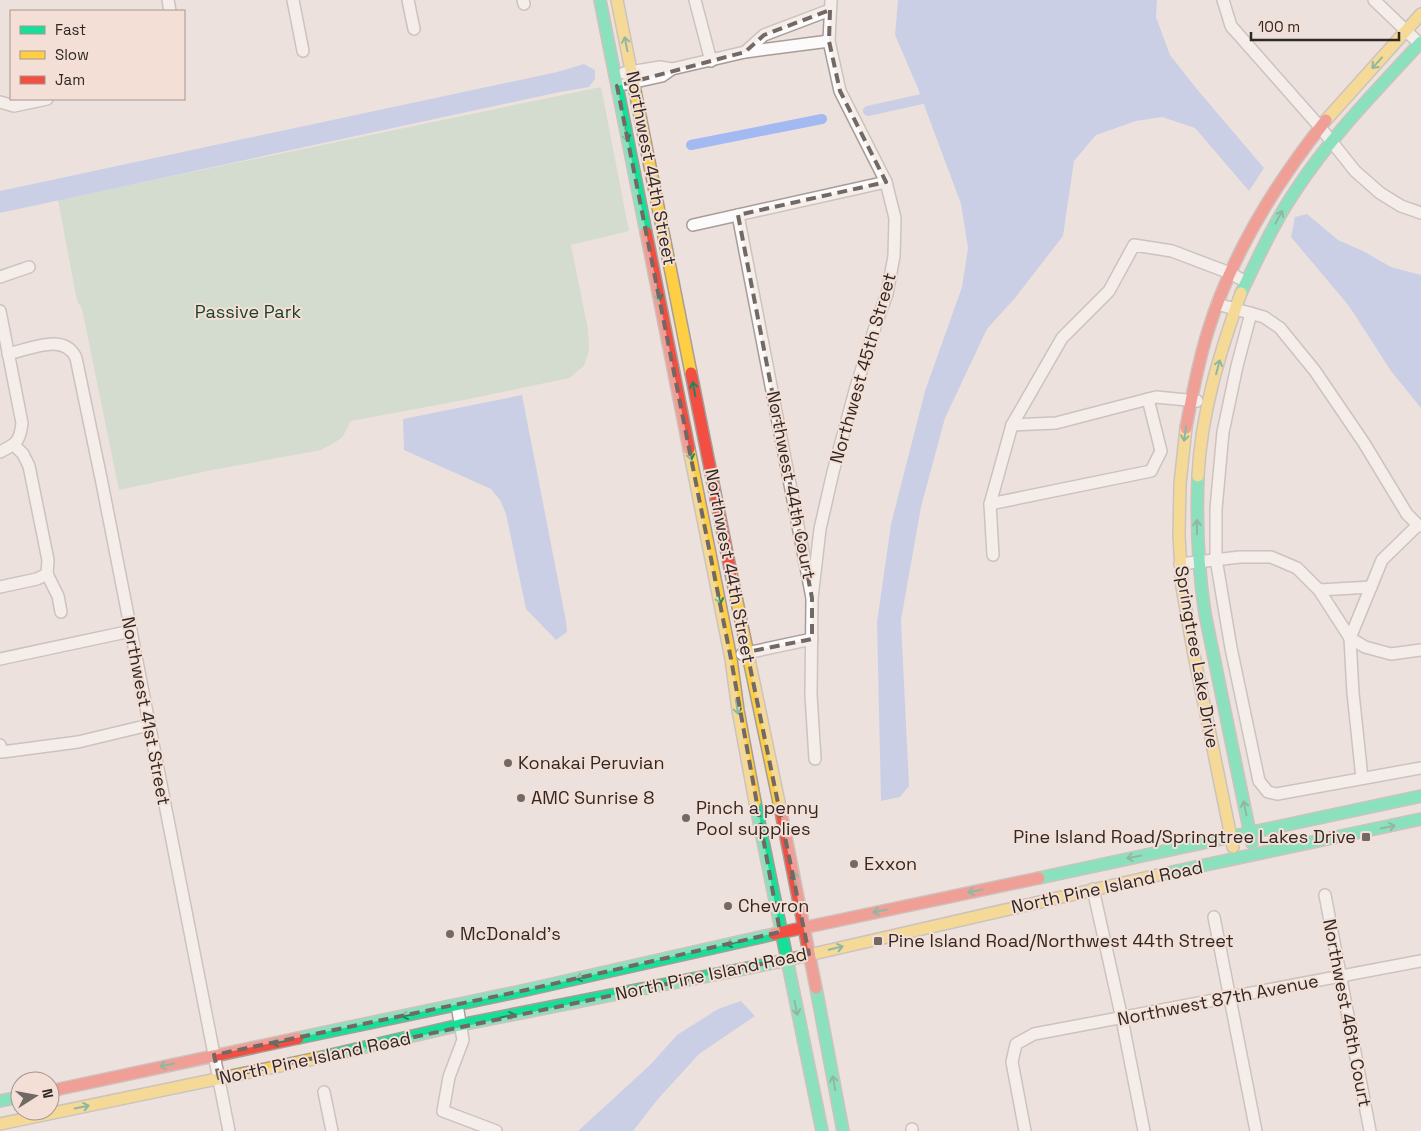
<svg xmlns="http://www.w3.org/2000/svg" width="1421" height="1131" viewBox="0 0 1421 1131" font-family="'Space Grotesk',sans-serif">
	<style>
		.green { fill: #b4d5bc }
		.water { fill: #a2b9f1 }
		.lines { fill: none; stroke-linecap: round; stroke-linejoin: round }
		.canal { stroke: #a2b9f1; stroke-width: 10 }
		.street-casing { stroke: #a69d99; stroke-width: 14 }
		.fast-casing { stroke: #a69d99; stroke-width: 14 }
		.slow-casing { stroke: #a69d99; stroke-width: 14 }
		.jam-casing { stroke: #a69d99; stroke-width: 14 }
		.street { stroke: #fcfafa; stroke-width: 11 }
		.fast { stroke: #16e098; stroke-width: 11 }
		.slow { stroke: #ffcf43; stroke-width: 11 }
		.jam { stroke: #f24e42; stroke-width: 11 }
		.oneway { stroke: #23845e }
		.marked { fill: none; stroke: #726965; stroke-width: 4; stroke-dasharray: 10 6; stroke-linejoin: round }
		.poi-dot { fill: #726965; stroke: #f3dfd5; stroke-width: 2 }
		.labels { text-anchor: middle; stroke-width: 4; stroke-linejoin: round; paint-order: stroke }
		.street-label { font-size: 18px; fill: #302825; stroke: #f3dfd5 }
		.park-label { font-size: 18px; fill: #19432c; stroke: #f3dfd5 }
		.poi-label { font-size: 18px; fill: #302825; stroke: #f3dfd5; text-anchor: start }
	</style>
	<rect width="100%" height="100%" fill="#ece1dc"/>
	<!-- green -->
	<polygon class="green" points="601,87 629,231 571,245 588,329 589,351 584,366 569,378 469,399 351,421 342,438 321,450 212,470 119,490 82,309 77,301 58,200"/>
	<!-- water -->
	<g class="water">
		<polygon points="898,0 1157,0 1156,17 1170,55 1196,88 1264,168 1249,191 1195,128 1162,117 1136,121 1096,135 1074,161 1063,236 1015,298 987,329 945,418 921,507 901,620 909,786 900,797 881,801 877,622 891,524 925,391 962,287 968,248 961,204 917,86 895,35"/>
		<polygon points="584,64 595,70 595,79 589,87 560,92 0,213 0,191 557,72"/>
		<polygon points="1307,214 1338,240 1363,251 1391,267 1421,275 1421,408 1391,371 1349,306 1291,237 1295,217"/>
		<polygon points="522,395 566,621 567,632 556,640 526,609 506,514 500,500 491,489 404,450 403,419"/>
		<polygon points="741,1001 755,1016 699,1054 658,1099 633,1131 578,1131 650,1065 677,1035 718,1009"/>
	</g>
	<g class="lines">
		<!-- canal -->
		<g class="canal">
			<polyline points="868,111 922,99"/>
			<polyline points="691,145 822,119"/>
		</g>
		<!-- street casing -->
		<g class="street-casing">
			<g id="street">
				<polyline points="168,0 170,11"/>
				<polyline points="293,0 303,51"/>
				<polyline points="408,0 414,29"/>
				<polyline points="523,0 524,4"/>
				<polyline points="695,0 711,61"/>
				<polyline points="1223,0 1231,26 1320,127 1355,171 1380,193 1401,206 1421,213"/>
				<polyline points="1374,0 1421,45"/>
				<polyline points="745,52 764,35 830,10"/>
				<polyline points="624,73 660,67 672,69"/>
				<polyline points="626,84 662,76 672,69 745,52 829,41"/>
				<polyline points="0,102 14,106 47,99"/>
				<polyline points="738,215 812,598 811,695 815,759"/>
				<polyline points="693,225 886,182"/>
				<polyline points="0,277 29,267"/>
				<polyline points="1217,304 1264,317 1280,328 1315,371 1364,443 1407,514 1418,525 1421,526"/>
				<path d="M0,311L22,423C20,442 16,444 0,452"/>
				<polyline points="1251,313 1237,366 1223,432 1216,509 1216,559 1231,648 1259,781 1268,792 1277,794 1421,768"/>
				<path d="M8,354C30,349 65,332 76,358L102,483L229,1131"/>
				<polyline points="1012,425 1056,423 1156,397 1197,401"/>
				<polyline points="990,504 1151,471 1161,451 1148,399"/>
				<polyline points="993,555 990,504 1012,425 1062,338 1109,291 1134,245 1172,251 1230,273 1246,282"/>
				<polyline points="1180,564 1240,557 1271,557 1297,568 1319,590 1350,638 1365,647 1391,654 1421,650"/>
				<polyline points="47,574 58,596 61,612"/>
				<polyline points="0,587 37,579 47,574 48,560 29,466 23,454 14,445"/>
				<polyline points="1319,590 1371,587"/>
				<polyline points="812,598 820,529 833,472 856,387 877,321 887,294 894,256 895,218 886,182 840,91 829,41 831,0"/>
				<polyline points="742,654 812,639"/>
				<polyline points="0,659 131,631"/>
				<polyline points="0,745 2,752 78,742 149,725"/>
				<polyline points="1362,778 1353,693 1350,638 1382,560 1418,525"/>
				<polyline points="1093,889 1122,1019 1144,1131"/>
				<polyline points="1325,895 1370,1131"/>
				<polyline points="1214,917 1256,1131"/>
				<polyline points="457,1005 463,1040 449,1077 443,1111 496,1131"/>
				<polyline points="324,1092 332,1131"/>
				<polyline points="912,1129 912,1131"/>
				<polyline points="1025,1131 1012,1062 1016,1044 1034,1034 1421,961"/>
			</g>
		</g>
		<!-- fast casing -->
		<g class="fast-casing">
			<g id="fast">
				<polyline points="600,0 646,232"/>
				<path d="M1241,293C1258,258 1274,222 1296,190C1332,135 1377,90 1421,42"/>
				<path d="M1198,476C1196,524 1198,567 1205,614L1252,843"/>
				<polyline points="755,802 822,1131"/>
				<polyline points="1158,875 1421,819"/>
				<polyline points="1039,878 1421,796"/>
				<polyline points="816,988 843,1131"/>
				<polyline points="298,1038 526,990 774,934"/>
				<polyline points="318,1058 460,1025 778,962"/>
				<polyline points="0,1101 20,1097"/>
			</g>
		</g>
		<!-- slow casing -->
		<g class="slow-casing">
			<g id="slow">
				<polyline points="617,0 691,373"/>
				<polyline points="1326,120 1421,14"/>
				<polyline points="1186,428 1180,484 1179,536 1182,587 1193,650 1233,847"/>
				<polyline points="689,449 731,659 738,710 755,802"/>
				<path d="M1198,476C1201,413 1220,352 1241,293"/>
				<polyline points="731,573 781,812"/>
				<polyline points="778,962 1158,875"/>
				<polyline points="0,1124 318,1058"/>
			</g>
		</g>
		<!-- jam casing -->
		<g class="jam-casing">
			<g id="jam">
				<polyline points="646,232 689,449"/>
				<polyline points="691,373 731,573"/>
				<path d="M1186,428C1192,395 1198,363 1208,331C1232,253 1275,184 1326,120"/>
				<polyline points="781,812 816,988"/>
				<polyline points="774,934 1039,878"/>
				<polyline points="50,1091 298,1038"/>
			</g>
		</g>
		<!-- street -->
		<use href="#street" class="street"/>
		<!-- fast -->
		<use href="#fast" class="fast"/>
		<!-- slow -->
		<use href="#slow" class="slow"/>
		<!-- jam -->
		<use href="#jam" class="jam"/>
	</g>
	<!-- one-way arrows -->
	<defs><path id="oneway-shaft" d="M-6 0H5M1.5-3L5.5 0L1.5 3" fill="none" stroke-width="1.6" stroke-linecap="round" stroke-linejoin="round" transform="scale(1.25)"/></defs>
	<g class="oneway">
		<use href="#oneway-shaft" transform="translate(626 44) rotate(-101)"/>
		<use href="#oneway-shaft" transform="translate(1377 63) rotate(132)"/>
		<use href="#oneway-shaft" transform="translate(626 134) rotate(79)"/>
		<use href="#oneway-shaft" transform="translate(1279 217) rotate(-61)"/>
		<use href="#oneway-shaft" transform="translate(658 294) rotate(79)"/>
		<use href="#oneway-shaft" transform="translate(1218 367) rotate(-75)"/>
		<use href="#oneway-shaft" transform="translate(694 389) rotate(-101)"/>
		<use href="#oneway-shaft" transform="translate(1185 434) rotate(98)"/>
		<use href="#oneway-shaft" transform="translate(690 453) rotate(79)"/>
		<use href="#oneway-shaft" transform="translate(1197 527) rotate(-90)"/>
		<use href="#oneway-shaft" transform="translate(719 597) rotate(79)"/>
		<use href="#oneway-shaft" transform="translate(737 707) rotate(81)"/>
		<use href="#oneway-shaft" transform="translate(1245 808) rotate(-102)"/>
		<use href="#oneway-shaft" transform="translate(1388 827) rotate(-12)"/>
		<use href="#oneway-shaft" transform="translate(1134 857) rotate(169)"/>
		<use href="#oneway-shaft" transform="translate(795 879) rotate(-102)"/>
		<use href="#oneway-shaft" transform="translate(975 891) rotate(168)"/>
		<use href="#oneway-shaft" transform="translate(880 911) rotate(168)"/>
		<use href="#oneway-shaft" transform="translate(733 943) rotate(167)"/>
		<use href="#oneway-shaft" transform="translate(836 948) rotate(-13)"/>
		<use href="#oneway-shaft" transform="translate(583 977) rotate(167)"/>
		<use href="#oneway-shaft" transform="translate(796 1008) rotate(78)"/>
		<use href="#oneway-shaft" transform="translate(409 1015) rotate(168)"/>
		<use href="#oneway-shaft" transform="translate(508 1016) rotate(-12)"/>
		<use href="#oneway-shaft" transform="translate(279 1042) rotate(168)"/>
		<use href="#oneway-shaft" transform="translate(167 1065) rotate(168)"/>
		<use href="#oneway-shaft" transform="translate(834 1083) rotate(-101)"/>
		<use href="#oneway-shaft" transform="translate(82 1107) rotate(-12)"/>
	</g>
	<!-- marked area -->
	<path d="M0 0H1421V1131H0ZM830,10L829,41L840,91L886,182L738,215L812,598V639L747,652L809,954L219,1078L214,1055L526,990L780,932L731,659L617,86L745,52L764,35Z" fill="#ece1dc" fill-opacity=".55" fill-rule="evenodd"/>
	<path class="marked" d="M830,10L829,41L840,91L886,182L738,215L812,598V639L747,652L809,954L219,1078L214,1055L526,990L780,932L731,659L617,86L745,52L764,35Z"/>
	<!-- markers -->
	<g class="poi-dot">
		<circle cx="508" cy="763" r="5"/>
		<circle cx="521" cy="798" r="5"/>
		<circle cx="686" cy="818" r="5"/>
		<rect x="1361" y="832" width="10" height="10" rx="2.5"/>
		<circle cx="854" cy="864" r="5"/>
		<circle cx="728" cy="906" r="5"/>
		<circle cx="450" cy="934" r="5"/>
		<rect x="873" y="936" width="10" height="10" rx="2.5"/>
	</g>
	<g class="labels">
		<!-- street labels -->
		<g class="street-label">
			<text transform="translate(651 168) rotate(79)" y="6">Northwest 44th Street</text>
			<text transform="translate(863 368) rotate(-74)" y="6">Northwest 45th Street</text>
			<text transform="translate(791 485) rotate(79)" y="6">Northwest 44th Court</text>
			<text transform="translate(730 566) rotate(79)" y="6">Northwest 44th Street</text>
			<text transform="translate(1197 657) rotate(80)" y="6">Springtree Lake Drive</text>
			<text transform="translate(146 711) rotate(79)" y="6">Northwest 41st Street</text>
			<text transform="translate(1107 887) rotate(-12)" y="6">North Pine Island Road</text>
			<text transform="translate(711 974) rotate(-12)" y="6">North Pine Island Road</text>
			<text transform="translate(1218 1000) rotate(-11)" y="6">Northwest 87th Avenue</text>
			<text transform="translate(1347 1013) rotate(79)" y="6">Northwest 46th Court</text>
			<text transform="translate(315 1058) rotate(-12)" y="6">North Pine Island Road</text>
		</g>
		<!-- park labels -->
		<g class="park-label">
			<text x="248" y="318">Passive Park</text>
		</g>
		<!-- poi labels -->
		<g class="poi-label">
			<text x="518" y="769">Konakai Peruvian</text>
			<text x="531" y="804">AMC Sunrise 8</text>
			<text x="696" y="814">Pinch a penny<tspan x="696" dy="21">Pool supplies</tspan></text>
			<text x="1356" y="843" text-anchor="end">Pine Island Road/Springtree Lakes Drive</text>
			<text x="864" y="870">Exxon</text>
			<text x="738" y="912">Chevron</text>
			<text x="460" y="940">McDonald's</text>
			<text x="888" y="947">Pine Island Road/Northwest 44th Street</text>
		</g>
	</g>
	<!-- legend -->
	<rect x="10" y="10" width="175" height="90" fill="#f3dfd5" stroke="#a5968f"/>
	<rect x="20" y="26" width="25" height="8" fill="#16e098" stroke="#a5968f"/>
	<text x="55" y="35" font-size="15" fill="#302825">Fast</text>
	<rect x="20" y="51" width="25" height="8" fill="#ffcf43" stroke="#a5968f"/>
	<text x="55" y="60" font-size="15" fill="#302825">Slow</text>
	<rect x="20" y="76" width="25" height="8" fill="#f24e42" stroke="#a5968f"/>
	<text x="55" y="85" font-size="15" fill="#302825">Jam</text>
	<!-- north arrow -->
	<g transform="translate(35 1096) rotate(79)"><circle r="24" fill="#f3dfd5" stroke="#a5968f"/>
	<path d="M0-4L9 19L0 12L-9 19Z" fill="#726965"/>
	<text y="-8" font-size="14" font-weight="bold" text-anchor="middle" fill="#302825">N</text>
	</g>
	<!-- scale -->
	<path d="M1251 32v8h148v-8" fill="none" stroke="#302825" stroke-width="2.5"/>
	<text x="1258" y="32" font-size="15" fill="#302825" stroke="#f3dfd5" stroke-width="4" paint-order="stroke">100 m</text>
</svg>
